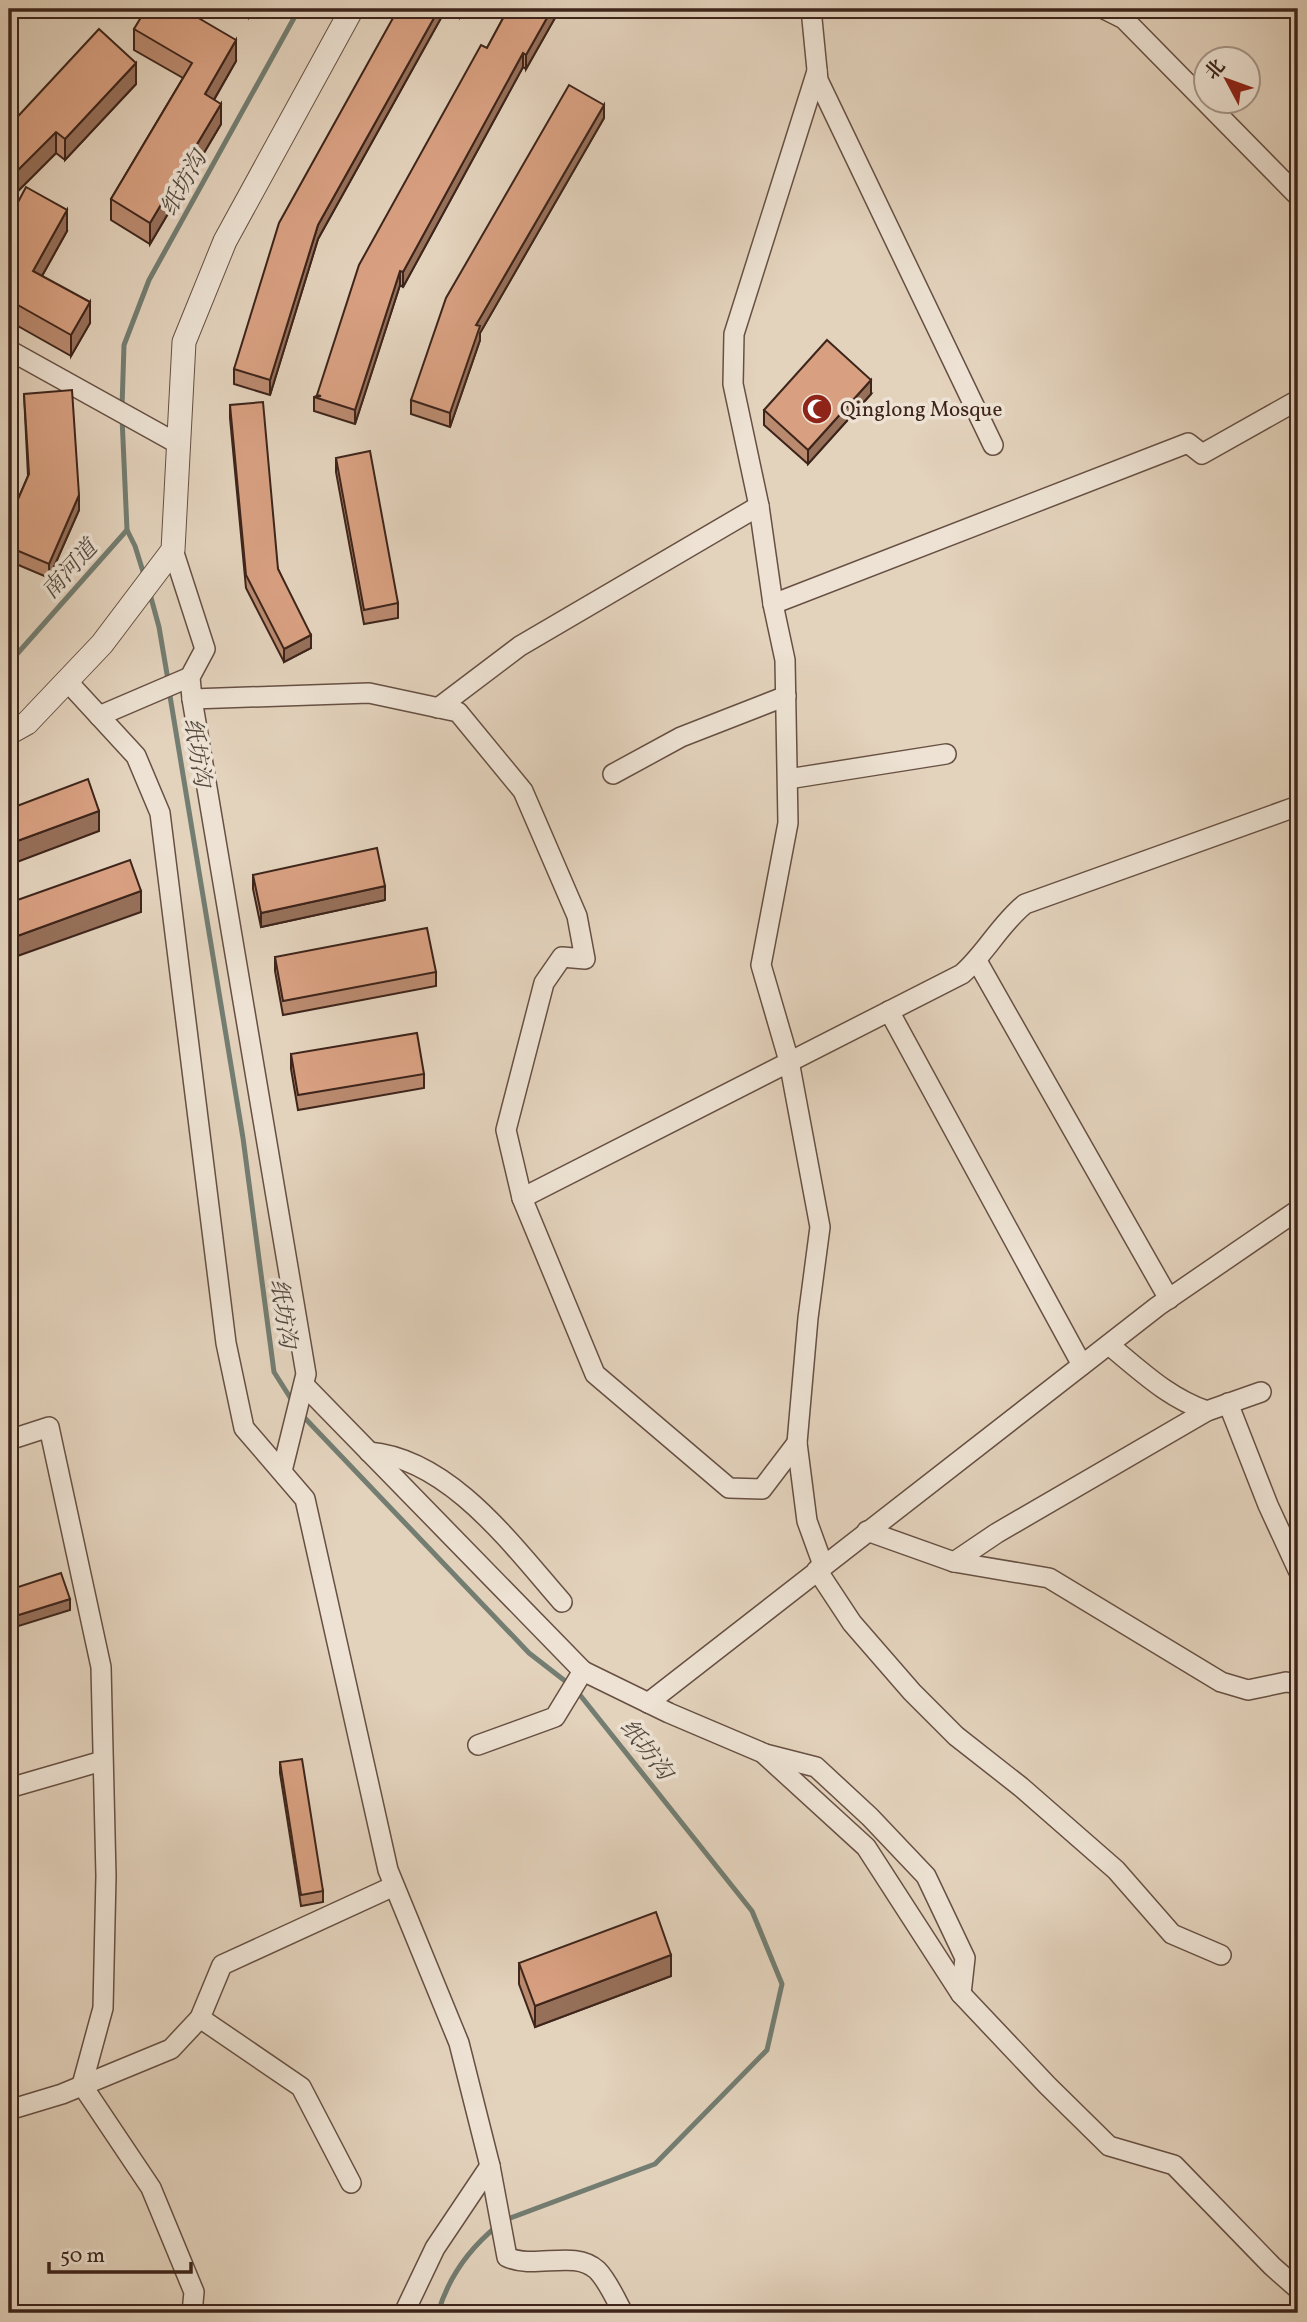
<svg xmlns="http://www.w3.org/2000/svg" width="1307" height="2322" viewBox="0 0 1307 2322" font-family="Vollkorn,'Noto Serif SC',serif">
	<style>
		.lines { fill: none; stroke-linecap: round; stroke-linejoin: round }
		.stream { stroke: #737d71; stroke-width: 5 }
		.minor-casing { stroke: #675043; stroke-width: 22 }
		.tertiary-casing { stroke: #675043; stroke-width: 25 }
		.minor { stroke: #ede2d3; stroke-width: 19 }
		.tertiary { stroke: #ede2d3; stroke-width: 23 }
		.wall { fill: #ba8a6f; stroke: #3e251b; stroke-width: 2 }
		.shaded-wall { fill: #97705a; stroke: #3e251b; stroke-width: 2 }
		.building { fill: #d8a081; stroke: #3e251b; stroke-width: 2 }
		.labels { text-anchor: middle; stroke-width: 7; stroke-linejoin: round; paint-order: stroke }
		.poi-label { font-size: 21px; fill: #3e251b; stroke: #ede2d3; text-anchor: start }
		.water-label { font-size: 23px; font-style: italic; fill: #544a3f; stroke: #ede2d3 }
	</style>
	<rect width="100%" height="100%" fill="#e3d2bc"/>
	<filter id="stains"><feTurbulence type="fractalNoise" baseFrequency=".00286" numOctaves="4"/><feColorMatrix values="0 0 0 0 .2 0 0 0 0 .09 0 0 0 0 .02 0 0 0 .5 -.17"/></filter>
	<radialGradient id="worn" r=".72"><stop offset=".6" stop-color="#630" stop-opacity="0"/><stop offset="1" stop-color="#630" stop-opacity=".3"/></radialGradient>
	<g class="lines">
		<!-- stream -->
		<g class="stream">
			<polyline points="122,407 124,345 149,280 299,9"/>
			<polyline points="122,417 127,530 135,546 145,578"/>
			<polyline points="150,594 159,627 168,680"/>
			<polyline points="9,663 127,530"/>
			<polyline points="169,690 243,1138 274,1372 293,1402"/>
			<polyline points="300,1413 529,1653 569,1684"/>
			<polyline points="505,2220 655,2164 767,2050 782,1984 752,1911 576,1690"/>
			<path d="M438,2313C448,2278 469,2249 497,2226"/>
		</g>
		<!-- minor casing -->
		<g class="minor-casing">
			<g id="minor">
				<polyline points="811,9 818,80 993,445"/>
				<polyline points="1104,9 1124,19 1298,196"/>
				<polyline points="817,71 734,334 733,384 759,506 773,604 785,660 788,823 761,965 789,1061 820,1227 808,1318 797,1443 807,1521 823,1565"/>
				<polyline points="9,350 180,445"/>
				<polyline points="173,550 205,649 190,677 192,699 306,1374 282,1471"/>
				<polyline points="773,604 1188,443 1202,454 1298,400"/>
				<path d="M67,681L136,756L160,813L226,1343L244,1428L305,1499L388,1870L459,2043L490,2166L507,2257C535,2270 574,2249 597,2270C608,2281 616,2300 623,2313"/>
				<polyline points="192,699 369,693 458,712 523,791 577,916 585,959 562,957 544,983 506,1130 522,1198"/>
				<polyline points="438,708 520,646 759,506"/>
				<polyline points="99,716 190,677"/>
				<polyline points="613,774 681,737 786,696"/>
				<polyline points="788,779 946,754"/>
				<polyline points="977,961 1169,1299"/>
				<polyline points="889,1011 1082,1365"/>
				<path d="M1109,1345C1140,1370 1168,1398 1207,1411"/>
				<polyline points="305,1386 583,1671 555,1717 478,1745"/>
				<polyline points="1228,1403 1268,1505 1298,1570"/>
				<polyline points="9,1440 49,1427 101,1667 106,1876 103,2008 82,2085 151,2188 194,2292 192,2313"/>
				<path d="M797,1443L762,1489L729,1488L595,1374L522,1198L962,974C986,953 1000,924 1025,904L1298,806"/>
				<path d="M369,1452C450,1459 512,1545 562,1602"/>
				<polyline points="867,1531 954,1562 1049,1578 1221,1682 1248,1690 1286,1682 1298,1684"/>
				<polyline points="954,1562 997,1533 1207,1411 1261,1392"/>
				<polyline points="817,1570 852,1623 912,1692 956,1736 1021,1787 1116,1870 1172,1934 1221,1955"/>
				<polyline points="583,1671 669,1713 763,1753 866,1847 961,1994 1047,2085 1109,2146 1174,2165 1272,2266 1298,2289"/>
				<polyline points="648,1703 1158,1306 1298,1210"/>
				<polyline points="765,1754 816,1767 870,1817 926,1876 965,1958 961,1994"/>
				<polyline points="9,1788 102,1761"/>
				<polyline points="200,2018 301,2087 351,2183"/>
				<polyline points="9,2110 62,2094 171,2049 200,2018 222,1965 394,1886"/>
				<polyline points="404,2313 435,2248 490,2166"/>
			</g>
		</g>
		<!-- tertiary casing -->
		<g class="tertiary-casing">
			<polyline id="tertiary" points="9,733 27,723 102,644 173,550 184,342 225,241 352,9"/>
		</g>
		<!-- minor -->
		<use href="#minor" class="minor"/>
		<!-- tertiary -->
		<use href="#tertiary" class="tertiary"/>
	</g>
	<!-- wall -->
	<g class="wall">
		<polygon points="234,9 254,9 249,17"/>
		<polygon points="398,9 465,9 460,17 446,9 318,239 270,395 234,384 234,369"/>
		<polygon points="508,9 560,9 526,69 523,67 403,287 400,285 355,424 314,411 314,397 317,396 487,48"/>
		<polygon points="134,29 236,61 214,100 221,124 150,244 111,220 111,199 183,78 134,50"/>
		<polygon points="136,84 65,160 56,153 9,200 9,126"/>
		<polygon points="604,118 480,333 480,340 450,427 411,414 411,400"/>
		<polygon points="9,219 67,231 42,276 90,323 71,356 9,321"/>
		<polygon points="24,394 79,510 49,578 9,561 9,520 28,476"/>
		<polygon points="871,394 808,464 764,425 764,410"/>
		<polygon points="230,405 278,569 311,648 284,662 246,588 230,418"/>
		<polygon points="336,458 398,603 398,618 364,624 336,472"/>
		<polygon points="253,875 385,900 261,927 253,889"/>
		<polygon points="275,957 436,972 436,986 283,1015 275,971"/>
		<polygon points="291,1054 424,1074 424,1088 298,1110 291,1069"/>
		<polygon points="280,1762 323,1891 323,1902 301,1906 280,1773"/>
		<polygon points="519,1963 671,1976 535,2027 519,1984"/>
	</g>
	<!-- shaded-wall -->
	<g class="shaded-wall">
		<polygon points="249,9 254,9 249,17"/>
		<polygon points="439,9 446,9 318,239 270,395 270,380 318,225"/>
		<polygon points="460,9 465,9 460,17"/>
		<polygon points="552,9 560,9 526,69 526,55"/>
		<polygon points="236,40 236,61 205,115 205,94"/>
		<polygon points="523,53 523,67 403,287 403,272"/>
		<polygon points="136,63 136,84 65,160 65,139"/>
		<polygon points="221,104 221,124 150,244 150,223"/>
		<polygon points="604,105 604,118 480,333 480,340 450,427 450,413 476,325"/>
		<polygon points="56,132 56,153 9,200 9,179"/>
		<polygon points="67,210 67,231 33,292 33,271"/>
		<polygon points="400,271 400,285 355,424 355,410"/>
		<polygon points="90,302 90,323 71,356 71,335"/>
		<polygon points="871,380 871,394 808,464 808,450"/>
		<polygon points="79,495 79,510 49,578 49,564"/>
		<polygon points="311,635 311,648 284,662 284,649"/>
		<polygon points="99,811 99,831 9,865 9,844"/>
		<polygon points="385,886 385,900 261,927 261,913"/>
		<polygon points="141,891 141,912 9,959 9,939"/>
		<polygon points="70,1599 70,1610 9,1629 9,1618"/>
		<polygon points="671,1955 671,1976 535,2027 535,2006"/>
	</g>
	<!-- building -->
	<g class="building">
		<polygon points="146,9 183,9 236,40 205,94 221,104 150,223 111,199 192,63 134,29"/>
		<polygon points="398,9 439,9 318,225 270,380 234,369 279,223"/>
		<polygon points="508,9 552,9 526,55 523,53 403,272 400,271 355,410 314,397 321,396 317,395 359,265 481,45 487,48"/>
		<polygon points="99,29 136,63 65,139 56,132 9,179 9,126"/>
		<polygon points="569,85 604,105 476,325 480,326 450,413 411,400 446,298"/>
		<polygon points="26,187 67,210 33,271 90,302 71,335 9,300 9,219"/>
		<polygon points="827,340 871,380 808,450 764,410"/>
		<polygon points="72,390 79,495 49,564 9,547 9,520 29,474 24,394"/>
		<polygon points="263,402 278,569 311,635 284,649 246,575 230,405"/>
		<polygon points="370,451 398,603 364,610 336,458"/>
		<polygon points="88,779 99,811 9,844 9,809"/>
		<polygon points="377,848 385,886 261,913 253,875"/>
		<polygon points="130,860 141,891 9,939 9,903"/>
		<polygon points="427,928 436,972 283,1001 275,957"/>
		<polygon points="417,1033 424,1074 298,1095 291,1054"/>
		<polygon points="61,1573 70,1599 9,1618 9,1590"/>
		<polygon points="302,1759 323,1891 301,1895 280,1762"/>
		<polygon points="656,1912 671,1955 535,2006 519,1963"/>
	</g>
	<!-- icons -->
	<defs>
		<g id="mosque-disc" transform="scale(1.575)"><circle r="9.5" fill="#8f2418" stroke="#ede2d3"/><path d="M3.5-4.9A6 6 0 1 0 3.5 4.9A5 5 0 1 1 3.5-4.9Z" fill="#fff"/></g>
	</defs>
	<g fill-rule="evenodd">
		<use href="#mosque-disc" x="817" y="409"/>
	</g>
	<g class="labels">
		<!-- poi labels -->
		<g class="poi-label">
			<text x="840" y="416">Qinglong Mosque</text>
		</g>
		<!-- water labels -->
		<g class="water-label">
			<text transform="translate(183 183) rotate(-61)" y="8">纸坊沟</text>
			<text transform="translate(69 569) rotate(-48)" y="8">南河道</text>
			<text transform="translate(198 752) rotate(81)" y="8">纸坊沟</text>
			<text transform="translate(284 1313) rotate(82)" y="8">纸坊沟</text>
			<text transform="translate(647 1749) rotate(52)" y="8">纸坊沟</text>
		</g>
	</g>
	<!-- margin -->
	<rect width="1307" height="2322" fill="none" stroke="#e3d2bc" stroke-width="35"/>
	<rect x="10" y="10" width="1286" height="2301" fill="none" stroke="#3e251b" stroke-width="3.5"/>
	<rect x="18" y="18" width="1272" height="2287" fill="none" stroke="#3e251b" stroke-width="2"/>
	<!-- north arrow -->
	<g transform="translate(1227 80) rotate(311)"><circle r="33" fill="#ede2d3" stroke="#a79689" stroke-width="2"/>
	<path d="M0-5L12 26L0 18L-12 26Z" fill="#8f2418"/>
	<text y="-10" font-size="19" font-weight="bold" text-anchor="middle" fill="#3e251b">北</text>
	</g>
	<!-- scale -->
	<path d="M49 2262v10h142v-10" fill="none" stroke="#3e251b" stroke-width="3.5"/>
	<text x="60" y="2262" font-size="21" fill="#3e251b" stroke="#ede2d3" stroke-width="5" paint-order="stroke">50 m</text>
	<rect width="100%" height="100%" filter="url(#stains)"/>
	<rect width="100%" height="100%" fill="url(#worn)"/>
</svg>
